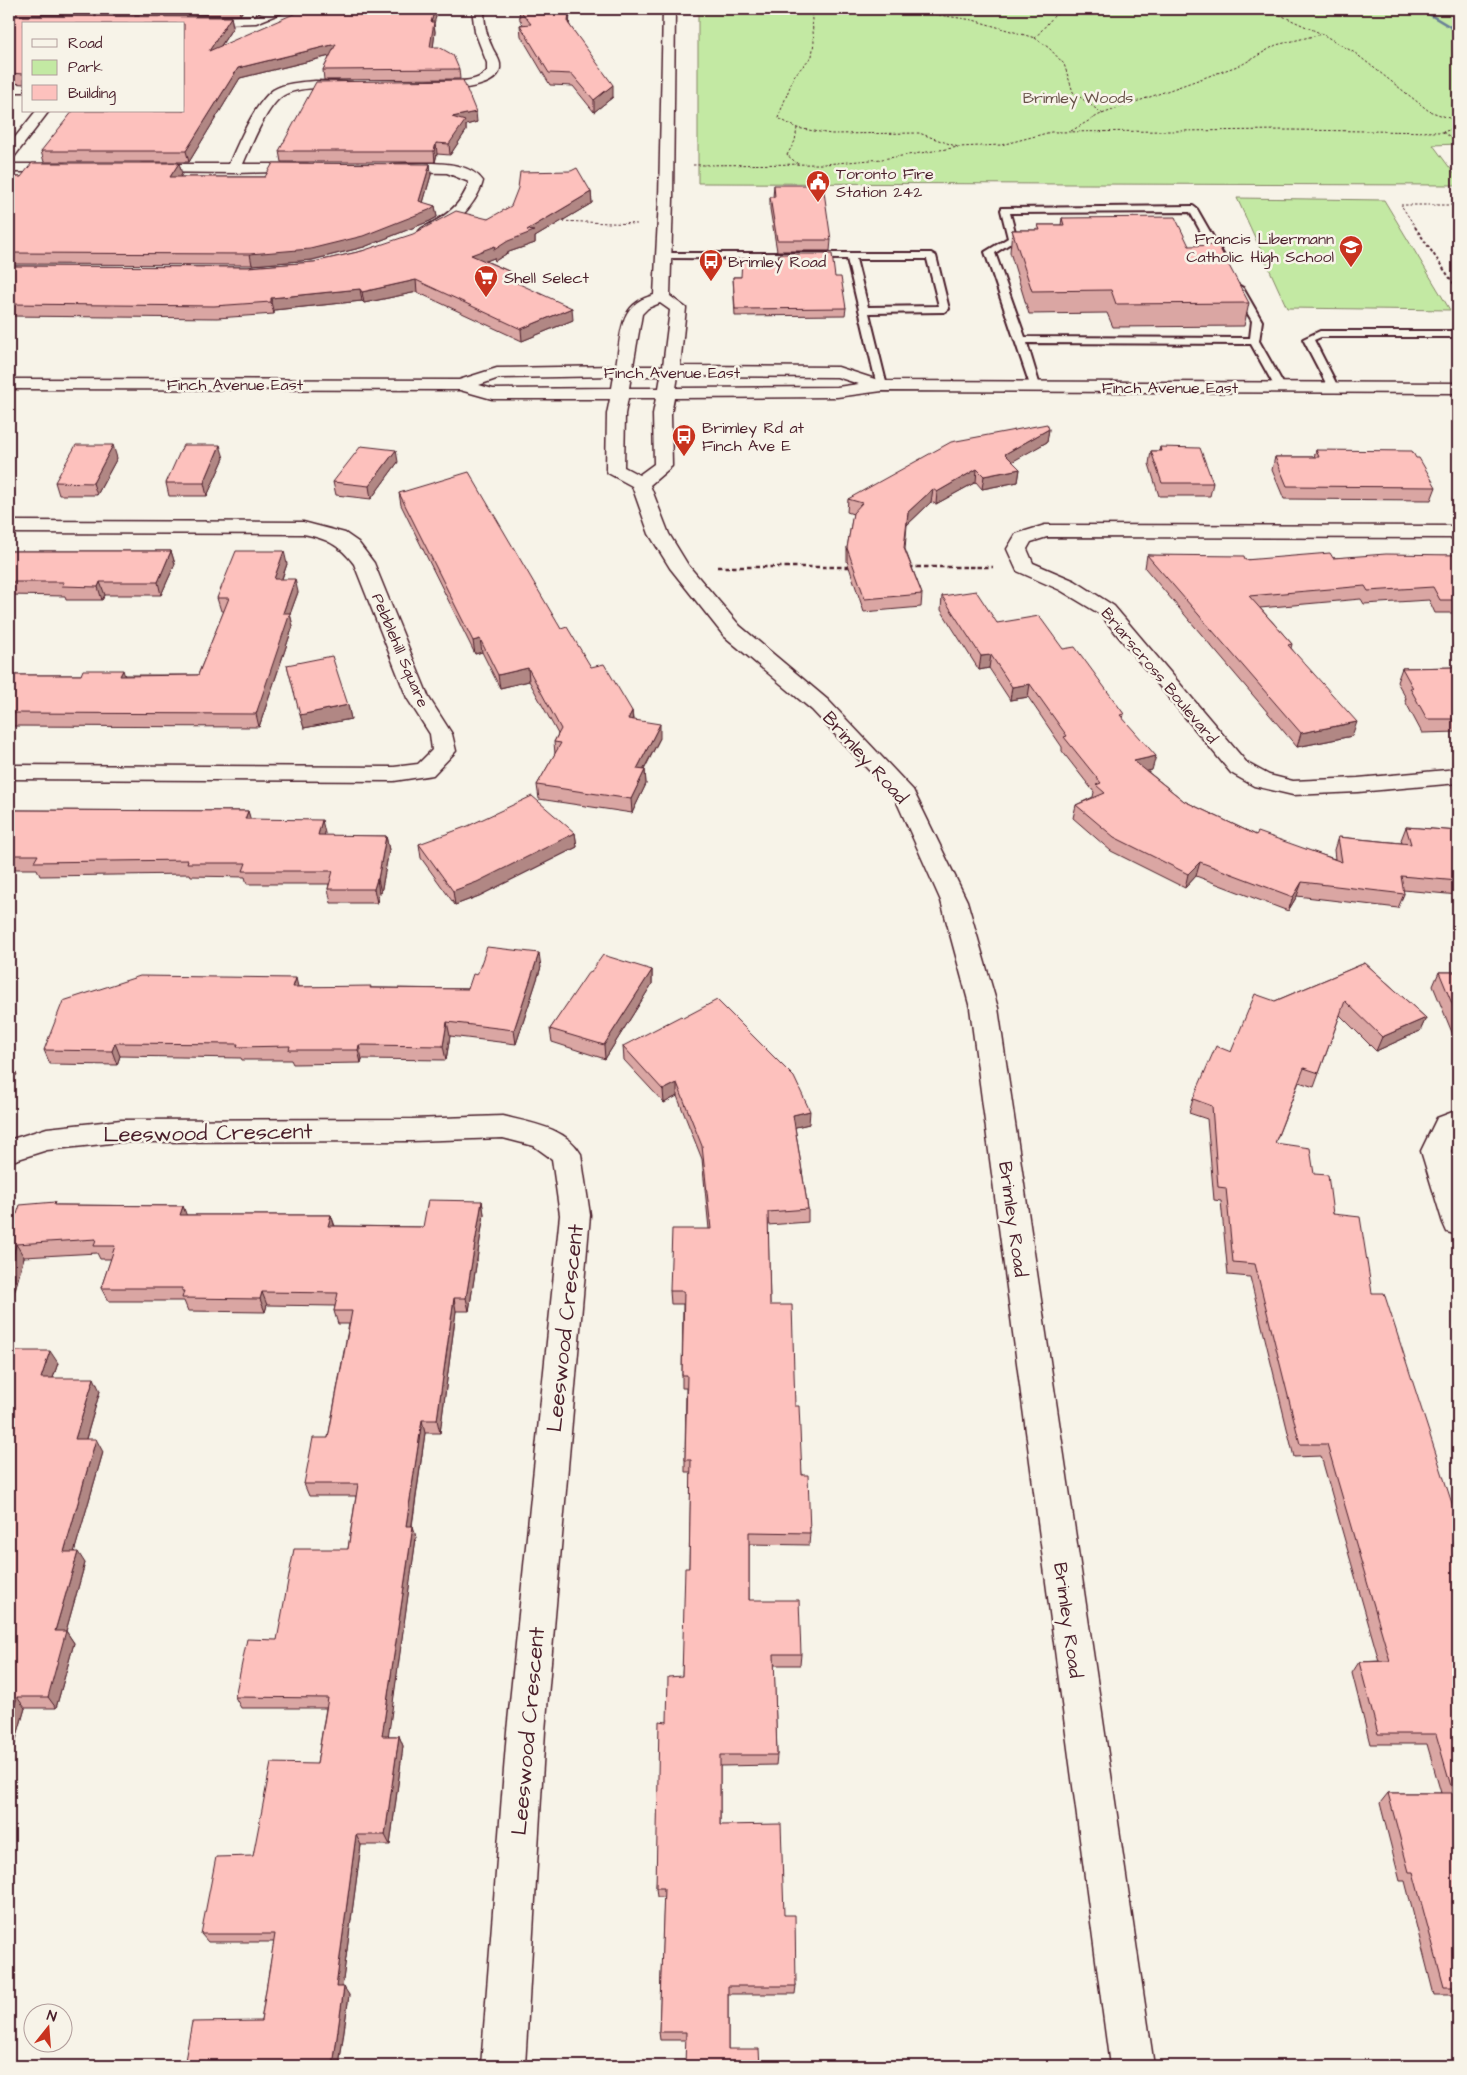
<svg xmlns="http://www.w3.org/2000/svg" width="1467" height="2075" viewBox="0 0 1467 2075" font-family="'Architects Daughter',sans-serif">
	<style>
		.green { fill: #c3e9a3; stroke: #868467 }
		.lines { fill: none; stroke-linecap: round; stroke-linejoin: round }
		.stream { fill: #6a8297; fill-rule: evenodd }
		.lane-casing { stroke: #4a1f2b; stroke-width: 4 }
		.street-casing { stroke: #4a1f2b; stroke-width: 3 }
		.secondary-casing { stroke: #4a1f2b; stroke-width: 3 }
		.path-far2 { stroke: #4a1f2b; stroke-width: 1; stroke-dasharray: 2.5 2; stroke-linecap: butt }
		.path-far1 { stroke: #4a1f2b; stroke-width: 2; stroke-dasharray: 3 2.5; stroke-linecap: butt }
		.path { stroke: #4a1f2b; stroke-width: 2.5; stroke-dasharray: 4.5 3; stroke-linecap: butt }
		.lane { fill: #f7f3e8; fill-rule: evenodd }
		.street { fill: #f7f3e8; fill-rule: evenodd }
		.secondary { fill: #f7f3e8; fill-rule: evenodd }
		.wall { fill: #daa6a3; stroke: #4a1f2b }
		.shaded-wall { fill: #b18784; stroke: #4a1f2b }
		.building { fill: #fdc1bd; stroke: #4a1f2b }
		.labels { text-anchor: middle; stroke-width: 5; stroke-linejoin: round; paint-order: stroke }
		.far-park-label { font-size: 16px; fill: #685249; stroke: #f7f3e8 }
		.far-poi-label { font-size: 16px; fill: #4a1f2b; stroke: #f7f3e8; text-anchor: start }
		.far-street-label { font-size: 16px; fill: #4a1f2b; stroke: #f7f3e8 }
		.street-label { font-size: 19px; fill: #4a1f2b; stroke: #f7f3e8 }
		.near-street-label { font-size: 22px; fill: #4a1f2b; stroke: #f7f3e8 }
	</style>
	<rect width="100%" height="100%" fill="#f7f3e8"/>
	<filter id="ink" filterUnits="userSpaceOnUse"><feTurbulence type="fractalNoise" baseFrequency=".02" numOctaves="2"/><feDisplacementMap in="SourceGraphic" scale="10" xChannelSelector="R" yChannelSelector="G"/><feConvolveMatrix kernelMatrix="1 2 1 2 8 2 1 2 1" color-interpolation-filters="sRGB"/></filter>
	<g filter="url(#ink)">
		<!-- green -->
		<g class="green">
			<polygon points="698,9 1458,9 1458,144 1433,145 1458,179 1458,185 698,183"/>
			<polygon points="1237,198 1384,200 1450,310 1287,308"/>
		</g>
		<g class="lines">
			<!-- stream -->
			<polygon class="stream" points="1418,9 1423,9 1458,30 1458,33"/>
			<!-- lane casing -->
			<g class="lane-casing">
				<g id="lane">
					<polygon points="1193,206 1197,209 1228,263 1226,265 1223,266 1218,263 1190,212 1010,213 1017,239 995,253 1025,337 1250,338 1252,321 1233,288 1238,285 1243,288 1262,321 1259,341 1285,387 1284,389 1276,389 1251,344 1027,343 1040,386 1035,389 1031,388 985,252 1008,238 1001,210 1002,208"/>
					<path d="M664,253H931L936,256L949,309L944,312L869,313L887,386L882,389L877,386L847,259L661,258L659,256ZM856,259H927L939,306L868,307Z"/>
					<polygon points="1320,331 1458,331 1458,337 1321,337 1314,340 1338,387 1333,390 1328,387 1303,339"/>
				</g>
			</g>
			<!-- street casing -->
			<g class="street-casing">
				<g id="street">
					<polygon points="272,9 288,9 286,11 256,23 195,25 189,21 195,17 254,16"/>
					<path d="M472,9H484C484,22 486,35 492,47C494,52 499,58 500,64C504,91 440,92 423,88L422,85L423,82C443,77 472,88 487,71V63L475,32Z"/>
					<path d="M315,81L352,82L358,86L352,90C331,89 305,85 286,94C268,102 251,146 243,164H307L312,165L314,168L312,171L234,173L142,172L137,171L135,168L137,165L142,164H229C238,143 255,103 273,90C284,83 302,82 315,81Z"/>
					<rect x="9" y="84" width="15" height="8"/>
					<polygon points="36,111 49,111 14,157 9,158 9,145"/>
					<path d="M425,163C444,163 471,164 483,181C478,203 446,240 422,234L419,231L422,228C443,218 462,206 469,182L447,173L392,172L387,171L385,168L387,165L392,164Z"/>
					<polygon points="9,164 64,164 69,165 71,168 69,171 64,172 9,172"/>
					<path d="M9,521L303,522L345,533L358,542L374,563L429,698L452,734L456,751L433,775L394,781L9,779V765L394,767L418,764L432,750L430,734L407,698L354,564C340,545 326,538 303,534L9,533Z"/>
					<polygon points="1045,525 1458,526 1458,538 1047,537 1031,542 1027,549 1033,563 1075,581 1114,606 1247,763 1269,775 1293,781 1358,778 1458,769 1458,783 1358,792 1293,795 1254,786 1231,773 1100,614 1060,590 1017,571 1007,549 1016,534"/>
					<polygon points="1458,1110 1458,1133 1451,1151 1458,1175 1458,1235 1447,1232 1443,1223 1421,1151 1437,1118"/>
					<path d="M503,1116C530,1123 566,1127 581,1154L590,1215L545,1731L525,2066H481L507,1731L560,1215L552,1159L534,1146L503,1138L412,1141L121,1142L47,1150L9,1162V1140L47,1128L121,1120L412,1119Z"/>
				</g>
			</g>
			<!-- secondary casing -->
			<g class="secondary-casing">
				<path id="secondary" d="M663,9H675L673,199L670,296L686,308L680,366L838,367L881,381L1458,383V393L882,391L837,397L674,398L671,414L672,466L650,485L669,534L688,565L740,626L828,700L913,790L967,901L998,1008L1154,2066H1110L970,1008L941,901L895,798L812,710L724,636L670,568L649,534L632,486L608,473L606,469L607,414L610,399H492L460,390L9,389V379L459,380L497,368L616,366C622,334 617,304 654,295L659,199ZM660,303L670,310L663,366H633L642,314L648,308ZM614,376L612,388L493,389L479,385L499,378ZM631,376H661L659,388H629ZM678,376L837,377L859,384L837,387L676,388ZM628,398H656L653,414L654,464L639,475L624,467L625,414Z"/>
			</g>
			<!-- path-far2 -->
			<g class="path-far2">
				<polyline points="811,9 814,42 812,56 794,76 778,118 797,128 831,134 919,133 958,147"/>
				<polyline points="1267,9 1322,34 1355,53 1429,111 1449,118 1458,125"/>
				<polyline points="813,13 925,13 973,20 1035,38 1049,48 1064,64 1073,92 1103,114"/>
				<polyline points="1035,38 1054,16 1066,9"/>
				<polyline points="797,128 795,141 787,155 798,164"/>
				<polyline points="1071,131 1099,115 1243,64 1276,45 1322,34"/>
				<polyline points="1443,132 1458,142"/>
				<polyline points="693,165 825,164 882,159 959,147 1001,145 1051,132 1290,130 1443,132 1458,127"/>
				<polyline points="558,221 637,224"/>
				<polyline points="1416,228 1401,205 1458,205"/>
			</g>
			<!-- path-far1 -->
			<polyline class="path-far1" points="1415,227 1456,287 1458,287"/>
			<!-- path -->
			<g class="path">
				<polyline points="717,567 851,567"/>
				<polyline points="909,567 993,567"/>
			</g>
			<!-- lane -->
			<use href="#lane" class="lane"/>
			<!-- street -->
			<use href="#street" class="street"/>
			<!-- secondary -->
			<use href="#secondary" class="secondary"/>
		</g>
		<!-- wall -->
		<g class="wall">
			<polygon points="9,9 244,9 240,15 9,15"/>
			<polygon points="519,9 570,9 569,24 613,97 594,112 573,86 550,85 521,36 520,25 523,24 520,20"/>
			<polygon points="9,16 231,17 233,27 221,46 434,24 435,32 433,47 459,69 460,79 324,80 323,70 330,56 240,78 189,162 44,162 41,151 184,111 24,24 24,84 9,83"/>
			<polygon points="477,122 466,125 466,131 450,155 437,154 435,162 281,162 279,151"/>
			<polygon points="430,164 431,175 423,203 435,206 437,217 430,221 364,247 312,260 252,265 9,264 9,177 182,174 180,177 265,177"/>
			<polygon points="774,185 831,240 830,251 777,251 770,209 770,197 773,197"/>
			<polygon points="591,192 592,203 535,237 535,243 509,252 495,261 494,258 486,261 513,273 514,281 573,320 522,341 417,292 364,303 362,301 274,310 274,314 217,318 9,316 9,266 248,267 314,262 362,251 488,219"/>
			<polygon points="1062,218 1189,246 1249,303 1244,326 1113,327 1107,313 1029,314 1010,252 1012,230 1037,230 1038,225 1061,225"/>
			<polygon points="779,254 835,277 846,308 845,315 735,316 733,277 741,277 778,259"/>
			<polygon points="1049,429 1047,442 1012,461 1020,469 1018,482 982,489 976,482 936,504 931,502 907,525 905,549 922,594 921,607 864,612 847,561 847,548 853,514 847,512 848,499"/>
			<polygon points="1160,447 1213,483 1210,496 1159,496 1149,464 1151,451 1159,451"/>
			<polygon points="1316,450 1436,487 1431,500 1284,499 1272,470 1275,457 1314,457"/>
			<polygon points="117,458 97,495 59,495 55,482"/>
			<polygon points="224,458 207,496 169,496 166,483"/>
			<polygon points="398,462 371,499 336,495 333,482"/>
			<polygon points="399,493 561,629 591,667 632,711 633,719 660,738 644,770 645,770 646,784 632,813 539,799 537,785 555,754 554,742 558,734 529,681 500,688 482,652 475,654 401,505"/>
			<polygon points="9,551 171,551 175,564 161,595 105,595 102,600 66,600 65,596 9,595"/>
			<polygon points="1147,555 1245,560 1458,555 1458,613 1435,613 1429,600 1364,604 1361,599 1260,608 1292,644 1291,648 1352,736 1297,747 1145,568"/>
			<polygon points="287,564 282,579 298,592 290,614 293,626 259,727 9,726 9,675 198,675 224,611 221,611 217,598"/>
			<polygon points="942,596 997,623 1063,649 1124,714 1123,719 1152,770 1147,771 1184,801 1256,835 1335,859 1334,850 1338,837 1402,843 1401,840 1406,827 1458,831 1458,895 1403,890 1404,894 1398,908 1297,896 1288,911 1196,876 1185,888 1111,851 1073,818 1076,805 1093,797 1094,792 1062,751 1062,747 1028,697 1010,700 989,668 979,670 941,610"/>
			<polygon points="287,665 348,705 351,719 304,728"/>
			<polygon points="1458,667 1458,732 1422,733 1405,701 1406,698 1397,682 1402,668"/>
			<polygon points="9,810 248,811 250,819 325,833 324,836 386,836 389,850 381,893 379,893 377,903 331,903 328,889 329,884 247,884 245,877 191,876 190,874 40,876 37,869 9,869"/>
			<polygon points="575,833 577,847 479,896 455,905 421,858 419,844"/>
			<polygon points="1365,963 1426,1018 1420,1031 1376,1051 1340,1015 1314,1087 1299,1082 1275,1143 1314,1174 1372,1293 1458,1522 1458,1995 1434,1995 1405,1881 1400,1881 1380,1803 1388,1793 1441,1793 1427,1744 1370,1744 1352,1673 1359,1662 1379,1661 1321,1456 1294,1457 1250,1277 1228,1275 1221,1201 1214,1200 1207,1119 1189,1113 1193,1099 1231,1052 1275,1001"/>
			<polygon points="541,967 516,1044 450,1036 446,1060 362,1059 361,1063 293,1064 291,1060 242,1060 241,1058 120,1056 117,1065 50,1064 44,1050 298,987 468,989 477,975"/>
			<polygon points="652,970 652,984 605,1059 552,1042 550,1029 590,973"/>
			<polygon points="1439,972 1458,972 1458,1047 1433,986"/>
			<polygon points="623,1046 809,1124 795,1127 808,1209 808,1222 768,1225 770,1305 795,1406 802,1475 810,1533 809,1545 749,1544 749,1600 801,1654 800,1665 774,1665 777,1755 776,1765 720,1766 720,1825 784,1915 796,1986 795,1994 728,1994 728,2049 760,2066 686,2040 660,2040 659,2032 664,1897 657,1897 656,1888 667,1722 682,1676 689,1568 691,1472 685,1472 685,1460 686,1388 682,1388 682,1375 683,1304 671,1304 670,1291 709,1229 702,1159 677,1096 664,1103 624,1060"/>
			<polygon points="482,1201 484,1214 469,1311 456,1311 440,1433 425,1433 412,1526 413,1526 416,1538 388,1736 399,1736 403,1746 390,1845 361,1845 342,1987 349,1995 339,2066 184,2066 261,2021 274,1942 208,1942 201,1934 253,1856 317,1764 326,1708 241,1708 235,1697 277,1640 348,1549 356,1496 309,1496 304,1484 328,1438 349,1324 338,1324 334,1311 335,1306 267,1305 265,1312 188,1311 184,1301 108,1301 101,1288 111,1259 100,1259 97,1253 24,1257 13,1297 9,1297 9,1215 17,1214 57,1205 183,1206 186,1215 331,1215 335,1226 423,1227"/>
			<polygon points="9,1351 58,1363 53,1378 100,1391 86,1439 103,1452 74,1552 85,1563 66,1631 74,1643 56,1708 25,1708 9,1764"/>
		</g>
		<!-- shaded-wall -->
		<g class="shaded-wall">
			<polygon points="239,9 244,9 240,15"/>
			<polygon points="435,9 438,9 434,24 435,32 432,57 430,47 431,22"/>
			<polygon points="569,9 570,9 569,34 568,23"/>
			<polygon points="231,17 233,27 211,61 209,51"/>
			<polygon points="336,44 338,54 240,78 189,162 186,151 238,68"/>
			<polygon points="14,84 17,94 9,103 9,89"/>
			<polygon points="613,85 613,97 594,112 594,100"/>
			<polygon points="476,112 477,122 466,125 466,131 450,155 449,144 452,117"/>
			<polygon points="436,143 437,154 435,162 434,151"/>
			<polygon points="179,163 182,174 173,188 170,177"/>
			<polygon points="430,164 431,175 420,213 419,201"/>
			<polygon points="591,192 592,203 535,237 535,243 509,252 495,261 494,258 473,266 471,255 527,230"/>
			<polygon points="435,206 437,217 430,221 364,247 312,260 252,265 250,254"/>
			<polygon points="513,273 514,285 504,277"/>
			<polygon points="416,280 417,292 364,303 362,292"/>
			<polygon points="360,289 362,301 274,310 274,314 271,302 271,298"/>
			<polygon points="572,308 573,320 522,341 521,329"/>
			<polygon points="1049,429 1047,442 1003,467 1005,454"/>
			<polygon points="113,445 117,458 97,495 93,483"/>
			<polygon points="220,445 224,458 207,496 204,483"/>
			<polygon points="396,450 398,462 371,499 369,486"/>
			<polygon points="977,469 976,482 936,504 937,492"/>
			<polygon points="1020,469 1018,482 982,489 984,476"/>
			<polygon points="933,489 931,502 907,525 908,512"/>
			<polygon points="171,551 175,564 161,595 158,582"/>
			<polygon points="284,551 287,564 277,592 274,579"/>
			<polygon points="295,579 298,592 290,614 293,626 259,727 256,714 283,613"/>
			<polygon points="100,582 105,595 102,600 98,587"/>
			<polygon points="480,639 482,652 475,654 473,641"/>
			<polygon points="991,655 989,668 979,670 981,656"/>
			<polygon points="528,668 529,681 500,688 498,675"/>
			<polygon points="123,670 127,683 120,676"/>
			<polygon points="1030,684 1028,697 1010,700 1012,687"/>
			<polygon points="348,705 351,719 304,728 300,715"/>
			<polygon points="632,711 633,724 628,719"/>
			<polygon points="1357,722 1352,736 1297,747 1301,733"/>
			<polygon points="660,724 660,738 637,782 637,769"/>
			<polygon points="1156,756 1152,770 1131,775 1134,761"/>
			<polygon points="645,770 646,784 632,813 631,799"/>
			<polygon points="248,811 252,824 245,819"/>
			<polygon points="322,820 325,833 321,849 318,835"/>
			<polygon points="575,833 577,847 479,896 455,905 453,891"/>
			<polygon points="386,836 389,850 381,893 378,879"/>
			<polygon points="1200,862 1196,876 1185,888 1188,874"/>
			<polygon points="377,879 379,893 377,903 374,889"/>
			<polygon points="1302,882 1297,896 1288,911 1293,897"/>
			<polygon points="539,953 541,967 516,1044 514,1030"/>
			<polygon points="652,970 652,984 605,1059 604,1045"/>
			<polygon points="296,978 299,991 293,987"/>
			<polygon points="1426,1018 1420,1031 1376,1051 1382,1037"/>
			<polygon points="447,1022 450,1036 446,1060 443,1046"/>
			<polygon points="115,1043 120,1056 117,1065 112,1051"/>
			<polygon points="359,1045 362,1059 361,1063 358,1050"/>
			<polygon points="9,1051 17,1075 9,1078"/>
			<polygon points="677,1083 677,1096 664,1103 663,1090"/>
			<polygon points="810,1111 809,1124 792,1128 793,1115"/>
			<polygon points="482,1201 484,1214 469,1311 466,1298"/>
			<polygon points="183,1206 188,1219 180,1215"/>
			<polygon points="331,1215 335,1228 328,1226"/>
			<polygon points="16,1244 24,1257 13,1297 9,1290 9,1272"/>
			<polygon points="262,1292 267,1305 265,1312 260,1299"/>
			<polygon points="454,1298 456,1311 440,1433 437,1420"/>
			<polygon points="50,1351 58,1363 49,1390 41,1378"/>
			<polygon points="94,1378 100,1391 82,1452 75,1439"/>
			<polygon points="422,1420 425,1433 410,1538 406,1526"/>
			<polygon points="96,1439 103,1452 71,1563 64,1552"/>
			<polygon points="413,1526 416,1538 387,1746 382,1736"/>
			<polygon points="78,1552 85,1563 66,1631 74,1643 56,1708 48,1697 55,1631"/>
			<polygon points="17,1697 25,1708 9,1764 9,1723"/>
			<polygon points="399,1736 403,1746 390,1845 385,1835"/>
			<polygon points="356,1835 361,1845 341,1995 336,1987"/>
			<polygon points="344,1987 349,1995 339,2066 333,2066"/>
		</g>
		<!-- building -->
		<g class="building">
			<polygon points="305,9 435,9 431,22 434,22 430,47 439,47 453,55 459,69 323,70 336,44 238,68 186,151 41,151 73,111 184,111 184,24 24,24 24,73 23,74 9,73 9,16 231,17 209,51"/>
			<polygon points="519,9 569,9 568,23 613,85 594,100 572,74 549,73 520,25 531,24"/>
			<polygon points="463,80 476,112 452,117 465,121 449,144 436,143 434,151 279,151 316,82"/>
			<polygon points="9,83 14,84 9,89"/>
			<polygon points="32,163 179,163 170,177 265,177 273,163 430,164 419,201 435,206 429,210 363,236 310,249 250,254 9,253 9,177 21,177"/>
			<polygon points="577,168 591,192 527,230 534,231 508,241 494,250 495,246 471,255 513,273 504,277 572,308 521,329 416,280 362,292 360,289 271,298 271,302 214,306 9,304 9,266 248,267 314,262 362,251 413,234 456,211 488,219 511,206 518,188 520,172 571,171"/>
			<polygon points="774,185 823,185 831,240 777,240 770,197 775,197"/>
			<polygon points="1175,217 1189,246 1218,245 1249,303 1116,304 1111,290 1032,291 1012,230 1040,230 1038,225 1064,225 1062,218"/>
			<polygon points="779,254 832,254 835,277 841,277 846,308 735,309 733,277 741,277 742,259 779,259"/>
			<polygon points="1047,424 1049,429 1005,454 1020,469 984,476 977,469 937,492 933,489 908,512 904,548 922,594 865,599 847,548 853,513 862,503 848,499 951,442"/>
			<polygon points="76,445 113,445 93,483 55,482"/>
			<polygon points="183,445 220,445 204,483 166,483"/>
			<polygon points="361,446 396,450 369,486 333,482"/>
			<polygon points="1160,447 1200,448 1213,483 1162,483 1151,451 1161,451"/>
			<polygon points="1316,450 1412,451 1416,458 1419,458 1436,487 1287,486 1275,457 1319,457"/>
			<polygon points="469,472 561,629 567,627 591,667 604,664 632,711 628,719 660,724 637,769 645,770 631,799 537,785 561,743 554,742 561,729 528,668 498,675 480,639 473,641 399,493"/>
			<polygon points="9,551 171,551 158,582 100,582 98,587 62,586 64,582 9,582"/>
			<polygon points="236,551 284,551 274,579 295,579 283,613 290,613 256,714 9,713 9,675 81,675 83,670 123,670 120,676 198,675 229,598 217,598"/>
			<polygon points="1330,553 1333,558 1386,554 1458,555 1458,600 1440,600 1433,587 1368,591 1365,586 1249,596 1292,644 1288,645 1357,722 1301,733 1147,555 1244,556 1245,560"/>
			<polygon points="976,591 997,623 1039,616 1063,649 1075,647 1124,714 1120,715 1156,756 1134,761 1184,801 1256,835 1258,832 1342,862 1338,837 1411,844 1406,827 1458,831 1458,881 1401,876 1404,894 1302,882 1293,897 1200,862 1188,874 1114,837 1076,805 1105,793 1096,785 1101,783 1064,737 1067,736 1030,684 1012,687 991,655 981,656 942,596"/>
			<polygon points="332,656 348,705 300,715 287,665"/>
			<polygon points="1458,667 1458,719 1427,719 1410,688 1413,688 1402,668"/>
			<polygon points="532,796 575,833 477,882 453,891 419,844 468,826"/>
			<polygon points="9,810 248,811 245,819 322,820 318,835 386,836 378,879 377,879 374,889 328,889 333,871 243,871 246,863 187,863 188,860 34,862 38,855 9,855"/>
			<polygon points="487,947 539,953 514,1030 447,1022 443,1046 359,1045 358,1050 289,1050 290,1046 237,1047 238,1044 115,1043 112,1051 44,1050 63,1001 140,976 296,978 293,987 371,986 370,988 468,989 473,974 477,975"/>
			<polygon points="603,955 652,970 604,1045 550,1029 588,973 590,973"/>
			<polygon points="1365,963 1426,1018 1382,1037 1345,1001 1319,1073 1304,1068 1275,1143 1310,1148 1314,1174 1328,1175 1333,1214 1360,1217 1372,1293 1384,1293 1458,1522 1458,1987 1444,1987 1413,1872 1409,1872 1388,1793 1453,1793 1436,1734 1378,1734 1359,1662 1390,1661 1327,1444 1300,1444 1255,1264 1233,1262 1226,1188 1218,1187 1212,1106 1193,1099 1216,1046 1231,1052 1255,994 1275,1001"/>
			<polygon points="1439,972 1458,972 1458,1018"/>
			<polygon points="717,1000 794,1077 810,1111 793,1115 808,1209 768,1212 770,1305 792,1305 795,1406 799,1406 802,1475 808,1475 810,1533 749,1532 749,1600 799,1600 801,1654 774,1654 777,1755 720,1755 720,1825 781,1824 784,1915 795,1915 796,1986 728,1986 728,2049 759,2049 760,2066 685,2066 686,2032 659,2032 664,1888 656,1888 659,1721 667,1722 668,1677 682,1676 685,1568 689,1568 691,1460 685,1460 687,1375 682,1375 684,1291 670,1291 672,1229 711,1229 702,1146 677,1083 663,1090 623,1046 681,1016 683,1018"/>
			<polygon points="428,1200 482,1201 466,1298 454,1298 437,1420 422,1420 406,1526 413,1526 382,1736 399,1736 385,1835 356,1835 336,1987 344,1987 333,2066 184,2066 192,2022 261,2021 275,1934 201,1934 216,1857 253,1856 271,1763 317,1764 328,1698 235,1697 247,1639 277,1640 294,1549 348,1549 358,1484 304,1484 313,1438 328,1438 352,1311 334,1311 338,1293 262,1292 260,1299 182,1298 184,1291 182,1291 182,1288 101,1288 115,1246 94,1246 96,1239 16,1244 9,1272 9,1215 17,1214 20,1205 55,1202 54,1205 183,1206 180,1215 331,1215 328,1226 423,1227"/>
			<polygon points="9,1351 50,1351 41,1378 94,1378 75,1439 96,1439 64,1552 78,1552 55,1631 66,1631 48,1697 17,1697 9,1723"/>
		</g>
	</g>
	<!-- icons -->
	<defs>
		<g id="civic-pin" transform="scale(1.25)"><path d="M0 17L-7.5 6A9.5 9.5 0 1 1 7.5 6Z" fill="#c8321e" stroke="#f7f3e8"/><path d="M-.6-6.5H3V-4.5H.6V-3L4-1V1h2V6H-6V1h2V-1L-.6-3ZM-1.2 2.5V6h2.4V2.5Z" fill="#fff"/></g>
		<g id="school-pin" transform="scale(1.25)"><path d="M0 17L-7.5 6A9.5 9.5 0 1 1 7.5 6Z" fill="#c8321e" stroke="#f7f3e8"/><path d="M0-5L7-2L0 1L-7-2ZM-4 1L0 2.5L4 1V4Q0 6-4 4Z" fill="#fff"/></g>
		<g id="bus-pin" transform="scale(1.25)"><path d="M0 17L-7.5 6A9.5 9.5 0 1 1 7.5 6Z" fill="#c8321e" stroke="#f7f3e8"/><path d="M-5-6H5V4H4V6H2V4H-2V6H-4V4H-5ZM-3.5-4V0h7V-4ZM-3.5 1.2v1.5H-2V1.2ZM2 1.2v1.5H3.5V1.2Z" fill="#fff"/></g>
		<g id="supermarket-pin" transform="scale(1.25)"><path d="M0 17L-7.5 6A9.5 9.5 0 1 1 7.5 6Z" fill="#c8321e" stroke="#f7f3e8"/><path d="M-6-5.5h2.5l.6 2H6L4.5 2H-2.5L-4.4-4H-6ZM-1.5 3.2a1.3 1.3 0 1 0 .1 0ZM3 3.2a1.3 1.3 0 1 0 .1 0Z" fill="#fff"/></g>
	</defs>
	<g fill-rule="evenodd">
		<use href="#civic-pin" x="818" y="182"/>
		<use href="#school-pin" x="1351" y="247"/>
		<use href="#bus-pin" x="711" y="261"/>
		<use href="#supermarket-pin" x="486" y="277"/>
		<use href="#bus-pin" x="684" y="436"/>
	</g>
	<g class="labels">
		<!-- far-park labels -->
		<g class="far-park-label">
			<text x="1078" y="103">Brimley Woods</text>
		</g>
		<!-- far-poi labels -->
		<g class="far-poi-label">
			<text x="836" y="179">Toronto Fire<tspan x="836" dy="18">Station 242</tspan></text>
			<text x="1334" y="244" text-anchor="end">Francis Libermann<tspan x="1334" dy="18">Catholic High School</tspan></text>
			<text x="728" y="267">Brimley Road</text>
			<text x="504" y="283">Shell Select</text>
			<text x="702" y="433">Brimley Rd at<tspan x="702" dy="18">Finch Ave E</tspan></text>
		</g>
		<!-- far-street labels -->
		<g class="far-street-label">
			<text x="672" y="378">Finch Avenue East</text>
			<text x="235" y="390">Finch Avenue East</text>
			<text x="1170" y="393">Finch Avenue East</text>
			<text transform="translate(401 650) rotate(67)" y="6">Pebblehill Square</text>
			<text transform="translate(1160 675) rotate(50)" y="6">Briarscross Boulevard</text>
		</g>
		<!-- street labels -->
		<g class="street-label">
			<text transform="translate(866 757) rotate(48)" y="7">Brimley Road</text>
			<text transform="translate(1014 1219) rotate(82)" y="7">Brimley Road</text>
			<text transform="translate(1069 1620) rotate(82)" y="7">Brimley Road</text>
		</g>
		<!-- near-street labels -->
		<g class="near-street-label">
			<text transform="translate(208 1132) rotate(-1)" y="8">Leeswood Crescent</text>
			<text transform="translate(564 1328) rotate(-84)" y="8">Leeswood Crescent</text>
			<text transform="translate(527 1731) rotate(-85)" y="8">Leeswood Crescent</text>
		</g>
	</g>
	<!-- margin -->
	<rect width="1467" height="2075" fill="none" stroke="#f7f3e8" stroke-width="30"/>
	<rect x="15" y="15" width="1437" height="2045" fill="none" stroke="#4a1f2b" stroke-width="2" filter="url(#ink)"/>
	<!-- legend -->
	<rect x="22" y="22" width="162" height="90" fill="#f7f3e8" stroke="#b29e9c"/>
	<rect x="32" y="39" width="25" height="8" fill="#f7f3e8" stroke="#b29e9c"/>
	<text x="68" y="48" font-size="15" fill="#4a1f2b">Road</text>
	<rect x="32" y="60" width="25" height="15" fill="#c3e9a3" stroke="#b29e9c"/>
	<text x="68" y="72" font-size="15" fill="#4a1f2b">Park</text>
	<rect x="32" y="85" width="25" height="15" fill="#fdc1bd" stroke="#b29e9c"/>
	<text x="68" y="98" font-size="15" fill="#4a1f2b">Building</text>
	<!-- north arrow -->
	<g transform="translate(48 2028) rotate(17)"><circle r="24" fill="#f7f3e8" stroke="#b29e9c"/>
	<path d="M0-4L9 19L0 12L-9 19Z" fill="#c8321e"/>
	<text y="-8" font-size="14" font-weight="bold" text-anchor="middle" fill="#4a1f2b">N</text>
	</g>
</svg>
